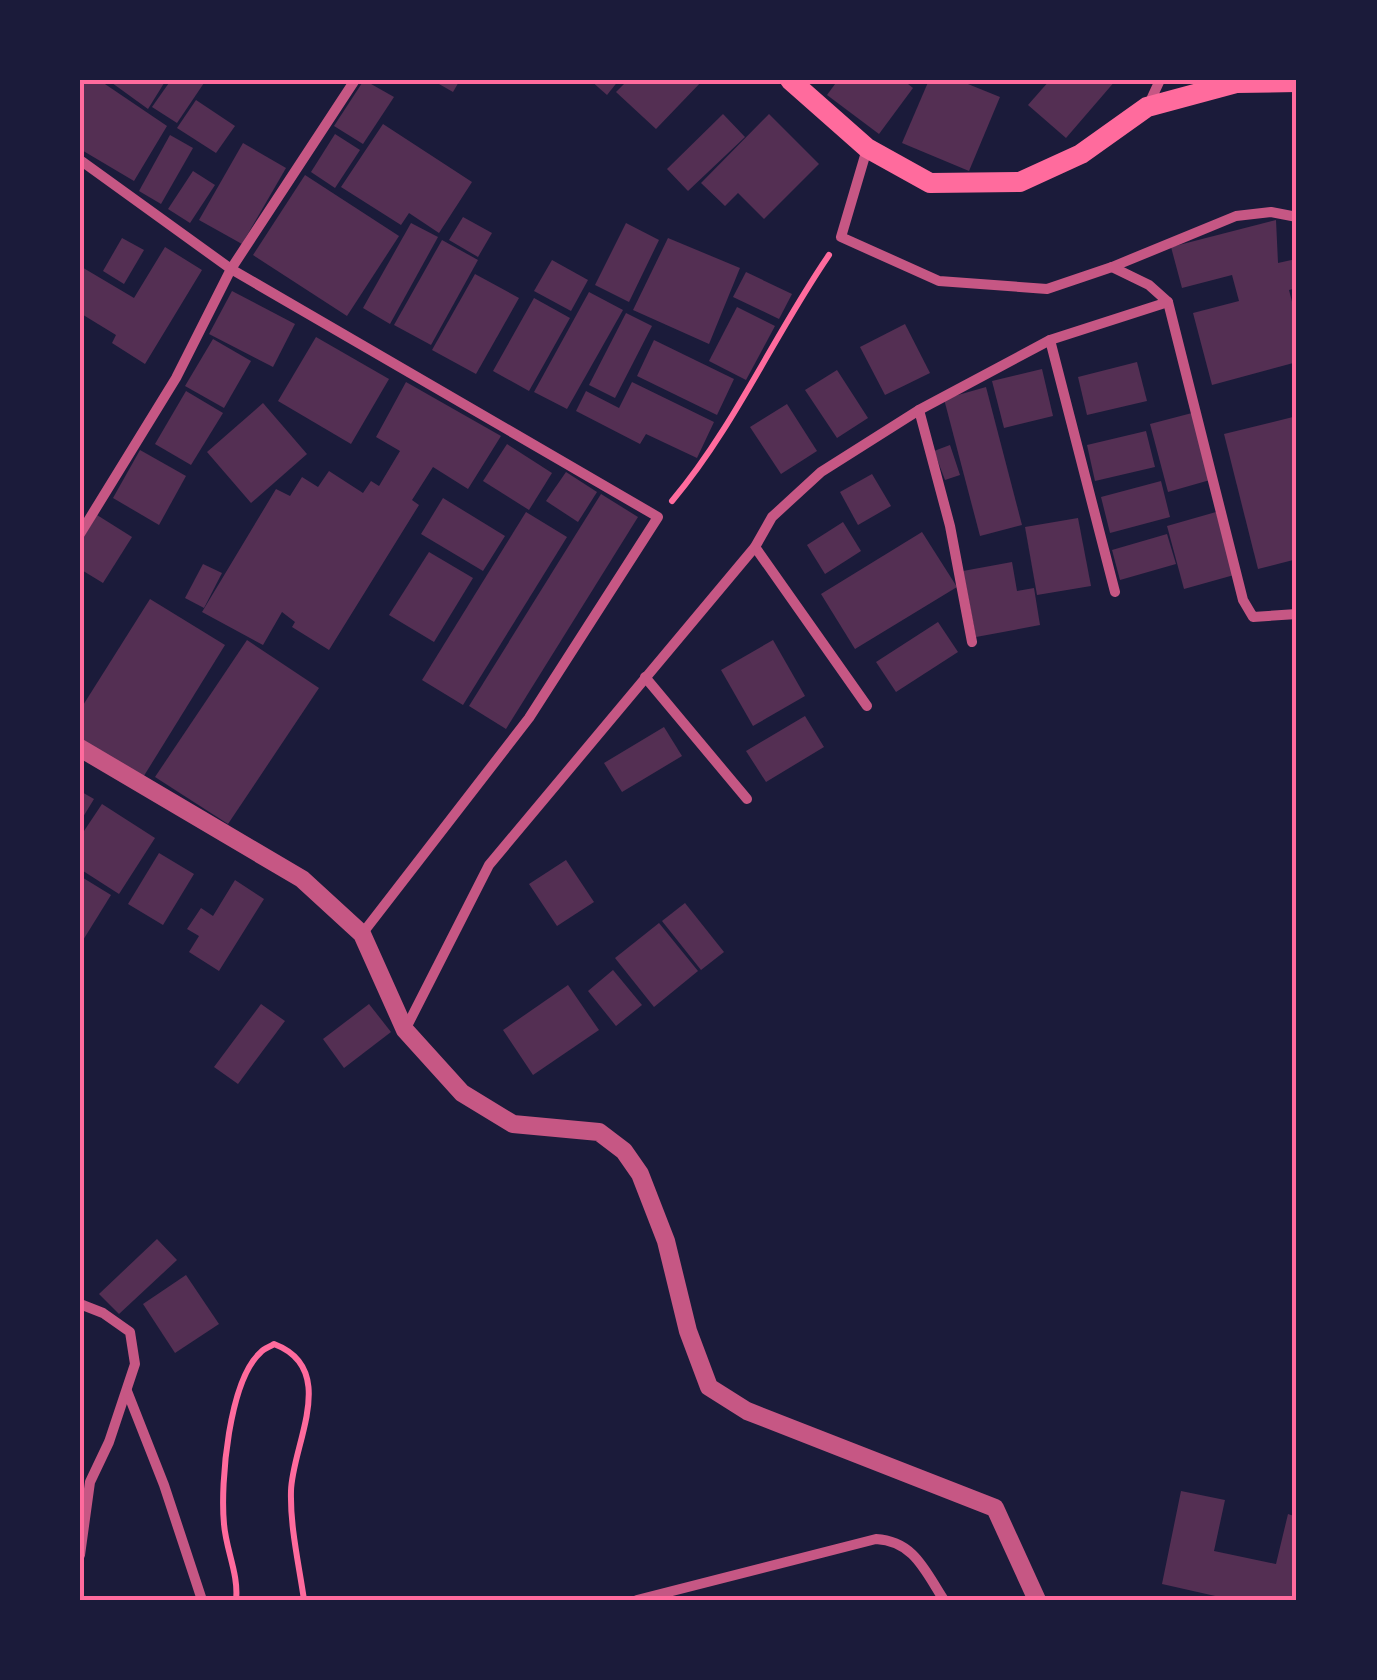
<svg xmlns="http://www.w3.org/2000/svg" width="1377" height="1680" viewBox="0 0 1377 1680" font-family="'Golos Text',sans-serif">
	<style>
		.building { fill: #542f53 }
		.lines { fill: none; stroke-linecap: round; stroke-linejoin: round }
		.path { stroke: #ff6b9d; stroke-width: 6 }
		.minor { stroke: #c65784; stroke-width: 10 }
		.tertiary { stroke: #c65784; stroke-width: 18 }
		.secondary { stroke: #ff6b9d; stroke-width: 20 }
		.neatline { fill: none; stroke: #ff6b9d; stroke-width: 4 }
	</style>
	<rect width="100%" height="100%" fill="#1b1b3a"/>
	<!-- building -->
	<g class="building">
		<polygon points="89,80 99,80 167,126 134,181 80,149 80,84"/>
		<polygon points="108,80 166,80 148,109"/>
		<polygon points="171,80 206,80 177,123 152,107"/>
		<polygon points="364,80 394,97 363,144 334,126"/>
		<polygon points="432,80 460,80 453,92"/>
		<polygon points="590,80 619,80 607,95"/>
		<polygon points="628,80 703,80 656,129 616,92"/>
		<polygon points="838,80 903,80 913,88 879,134 827,95"/>
		<polygon points="929,80 958,80 1000,97 969,171 902,143"/>
		<polygon points="1050,80 1116,80 1066,138 1028,105"/>
		<polygon points="196,100 235,126 216,153 177,128"/>
		<polygon points="723,114 745,137 688,191 667,169"/>
		<polygon points="769,114 819,164 764,219 738,193 725,206 701,183"/>
		<polygon points="383,124 472,182 439,233 409,213 401,225 341,187"/>
		<polygon points="335,134 360,150 335,188 311,172"/>
		<polygon points="170,135 193,148 161,204 139,191"/>
		<polygon points="243,143 286,168 242,244 199,220"/>
		<polygon points="193,171 215,185 190,223 168,209"/>
		<polygon points="305,175 399,236 347,316 253,255"/>
		<polygon points="463,217 492,233 478,257 449,240"/>
		<polygon points="1276,220 1278,263 1296,259 1297,263 1297,288 1289,290 1297,321 1297,362 1212,385 1193,313 1239,301 1232,275 1182,288 1171,247"/>
		<polygon points="411,223 438,237 390,324 363,308"/>
		<polygon points="626,223 659,240 629,302 595,285"/>
		<polygon points="122,238 144,250 124,284 103,271"/>
		<polygon points="668,238 740,268 709,344 633,310"/>
		<polygon points="442,240 478,260 431,345 394,325"/>
		<polygon points="165,247 202,270 145,364 112,343 116,335 80,313 80,266 134,298"/>
		<polygon points="552,260 588,280 571,311 534,291"/>
		<polygon points="746,272 792,294 779,319 733,297"/>
		<polygon points="475,274 519,298 476,374 432,350"/>
		<polygon points="232,291 295,324 273,367 209,334"/>
		<polygon points="589,292 623,310 567,409 534,392"/>
		<polygon points="534,298 570,318 529,391 493,371"/>
		<polygon points="737,307 775,326 746,380 709,361"/>
		<polygon points="626,313 652,326 615,398 589,385"/>
		<polygon points="905,324 930,373 885,395 860,347"/>
		<polygon points="316,337 389,379 351,444 278,401"/>
		<polygon points="213,339 251,361 224,408 185,386"/>
		<polygon points="654,340 734,379 717,415 637,376"/>
		<polygon points="1137,362 1147,401 1087,415 1078,377"/>
		<polygon points="1042,369 1053,416 1004,428 992,381"/>
		<polygon points="837,370 868,418 837,438 805,390"/>
		<polygon points="406,382 501,436 468,489 433,467 412,500 419,505 329,650 292,627 295,622 282,612 263,645 202,612 276,489 290,496 302,477 318,487 329,471 363,493 371,481 379,486 400,451 376,437"/>
		<polygon points="632,382 714,422 697,458 646,434 640,444 576,411 586,391 619,408"/>
		<polygon points="986,387 1022,525 980,536 944,399"/>
		<polygon points="186,391 223,413 191,465 155,444"/>
		<polygon points="263,403 307,454 251,503 207,452"/>
		<polygon points="787,404 817,451 781,474 750,427"/>
		<polygon points="1192,413 1210,480 1168,492 1150,424"/>
		<polygon points="1297,416 1297,559 1258,569 1224,434"/>
		<polygon points="1146,431 1155,467 1095,481 1087,445"/>
		<polygon points="507,444 552,473 529,510 483,481"/>
		<polygon points="950,445 960,475 945,480 934,451"/>
		<polygon points="140,450 186,476 159,525 113,498"/>
		<polygon points="566,472 597,492 578,522 546,501"/>
		<polygon points="872,474 891,506 858,525 840,492"/>
		<polygon points="1161,481 1170,517 1110,533 1101,497"/>
		<polygon points="601,494 638,517 506,729 469,706"/>
		<polygon points="443,498 505,536 483,571 421,534"/>
		<polygon points="526,512 567,537 463,705 422,680"/>
		<polygon points="1216,512 1234,575 1184,589 1167,526"/>
		<polygon points="97,515 132,537 103,583 80,569 80,543"/>
		<polygon points="1078,518 1091,586 1037,595 1025,527"/>
		<polygon points="843,522 861,551 825,574 807,545"/>
		<polygon points="922,532 957,587 855,649 821,594"/>
		<polygon points="1167,534 1176,564 1120,580 1112,550"/>
		<polygon points="429,552 473,578 434,642 389,615"/>
		<polygon points="1012,562 1017,591 1034,588 1040,625 976,637 963,571"/>
		<polygon points="203,564 222,573 204,608 185,598"/>
		<polygon points="150,599 225,645 142,779 80,741 80,710"/>
		<polygon points="938,622 958,652 896,692 876,662"/>
		<polygon points="247,640 319,688 228,824 155,777"/>
		<polygon points="773,640 805,696 753,726 721,670"/>
		<polygon points="805,716 824,747 766,782 746,751"/>
		<polygon points="664,727 682,756 622,792 604,763"/>
		<polygon points="80,791 94,799 80,822"/>
		<polygon points="102,804 155,838 119,894 80,869 80,837"/>
		<polygon points="159,853 194,874 163,925 128,904"/>
		<polygon points="566,860 594,902 557,926 529,884"/>
		<polygon points="80,876 111,895 80,945"/>
		<polygon points="235,880 264,899 219,971 189,952 199,936 187,929 201,908 213,916"/>
		<polygon points="685,903 724,952 701,970 662,921"/>
		<polygon points="659,923 698,971 654,1007 615,958"/>
		<polygon points="613,970 642,1005 616,1026 588,991"/>
		<polygon points="568,985 599,1030 533,1075 503,1030"/>
		<polygon points="261,1004 285,1021 238,1084 214,1067"/>
		<polygon points="369,1004 391,1032 344,1068 323,1039"/>
		<polygon points="157,1239 177,1260 119,1314 99,1294"/>
		<polygon points="186,1275 219,1324 175,1353 143,1304"/>
		<polygon points="1181,1491 1225,1500 1214,1551 1276,1564 1288,1514 1297,1517 1297,1600 1233,1600 1162,1584"/>
	</g>
	<g class="lines">
		<!-- path -->
		<g class="path">
			<path d="M672,501C735,426 774,335 829,255"/>
			<path d="M236,1600C239,1575 226,1550 224,1524C220,1483 229,1380 261,1352C264,1348 270,1347 274,1344C340,1369 292,1445 291,1491C290,1527 299,1565 304,1600"/>
		</g>
		<!-- minor -->
		<g class="minor">
			<polyline points="1148,106 1160,80"/>
			<polyline points="867,149 841,237 939,281 1047,289 1112,267 1236,216 1271,212 1297,217"/>
			<polyline points="80,160 231,269 658,517 529,718 362,934"/>
			<polyline points="1112,267 1149,285 1168,302 1243,600 1253,617 1297,614"/>
			<polyline points="1050,340 1115,592"/>
			<polyline points="919,410 950,526 972,642"/>
			<polyline points="80,534 176,378 231,269 355,80"/>
			<polyline points="755,547 867,706"/>
			<polyline points="645,677 747,799"/>
			<polyline points="405,1030 489,865 755,547 772,517 821,472 919,410 1050,340 1168,302"/>
			<polyline points="80,1304 103,1313 130,1332 135,1364 109,1442 90,1482 80,1555"/>
			<polyline points="127,1391 164,1485 202,1600"/>
			<path d="M637,1600L876,1539C914,1541 925,1571 944,1600"/>
		</g>
		<!-- tertiary -->
		<polyline class="tertiary" points="80,748 302,879 362,934 405,1030 462,1093 513,1124 599,1132 624,1151 640,1174 666,1241 688,1331 709,1387 747,1411 995,1508 1037,1600"/>
		<!-- secondary -->
		<polyline class="secondary" points="790,80 867,148 930,183 1020,182 1081,154 1147,107 1236,83 1297,82"/>
	</g>
	<!-- border -->
	<rect width="1377" height="1680" fill="none" stroke="#1b1b3a" stroke-width="165"/>
	<rect x="82" y="82" width="1212" height="1516" class="neatline"/>
</svg>
